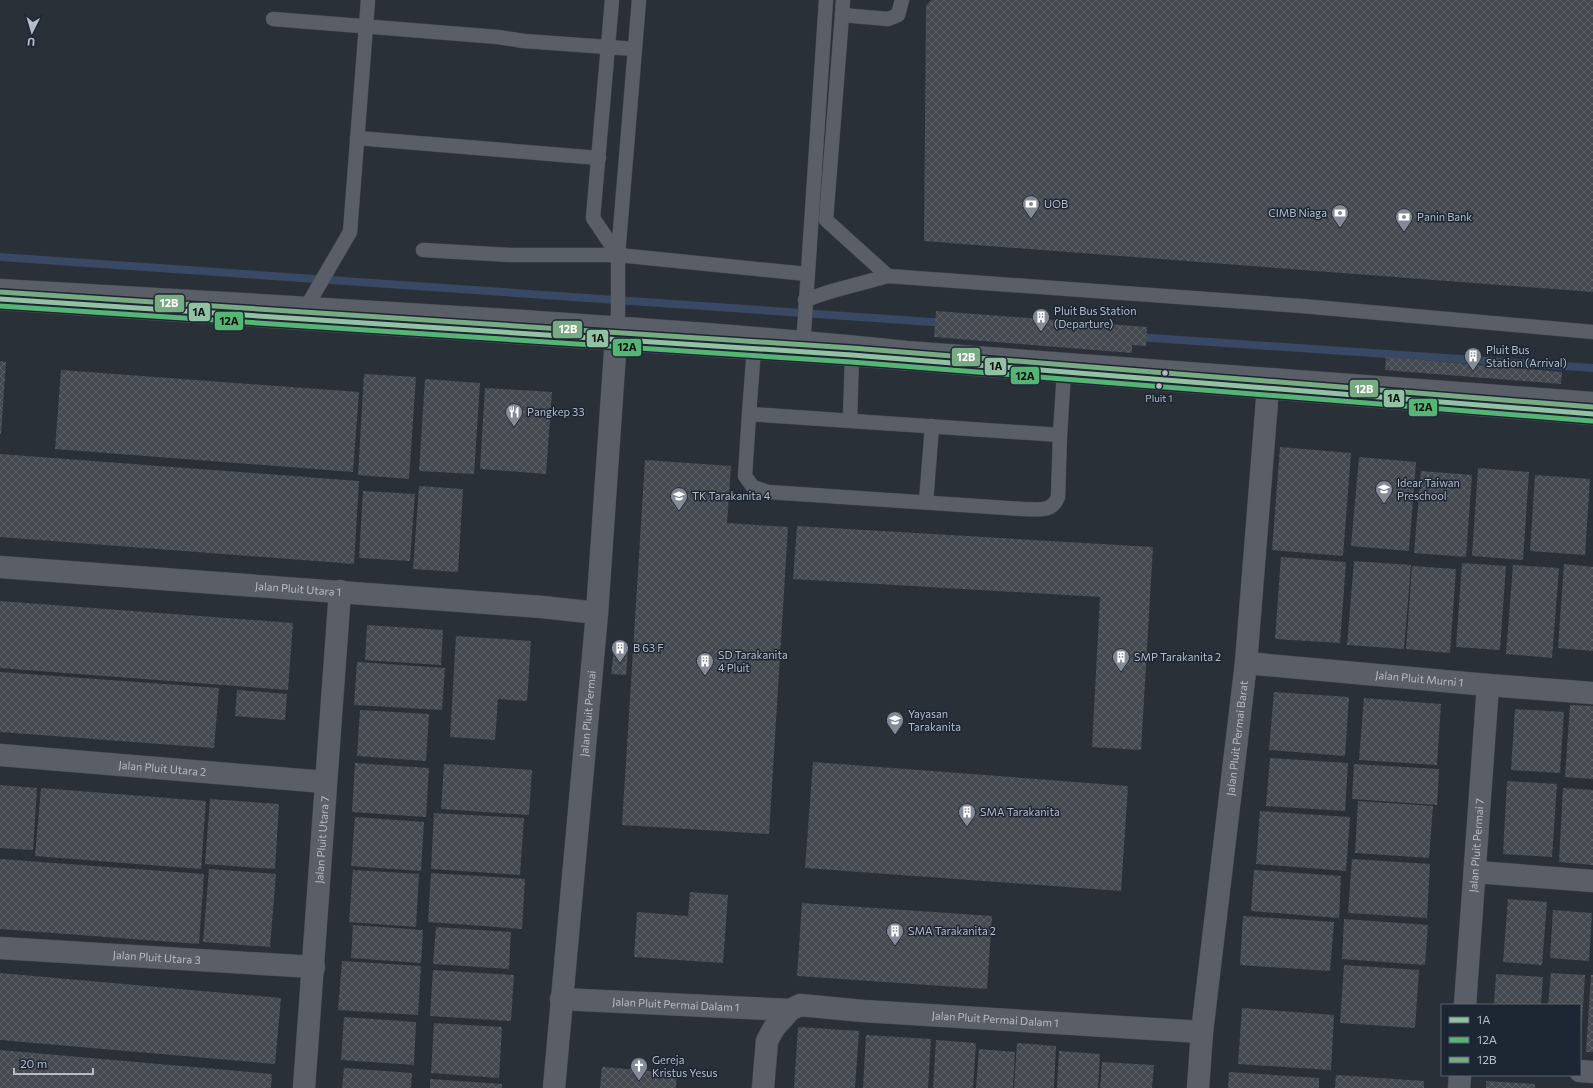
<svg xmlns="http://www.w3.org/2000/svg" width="1593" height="1088" viewBox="0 0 1593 1088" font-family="Commissioner,sans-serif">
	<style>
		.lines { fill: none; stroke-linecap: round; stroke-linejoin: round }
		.stream { stroke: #384963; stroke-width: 8 }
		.building { fill: url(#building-cross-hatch) }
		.lane-casing { stroke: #484c53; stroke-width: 15 }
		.street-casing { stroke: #484c53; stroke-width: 23 }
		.secondary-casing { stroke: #484c53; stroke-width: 23 }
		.lane { stroke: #5a5e66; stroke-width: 14 }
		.street { stroke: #5a5e66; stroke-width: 22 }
		.secondary { stroke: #595d64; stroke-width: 22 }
		.bus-1-casing { stroke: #1d2633; stroke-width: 8 }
		.bus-2-casing { stroke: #1d2633; stroke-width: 8 }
		.bus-3-casing { stroke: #1d2633; stroke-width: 8 }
		.bus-1 { stroke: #93c1a4; stroke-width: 5 }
		.bus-2 { stroke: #56b474; stroke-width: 5 }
		.bus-3 { stroke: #79ab83; stroke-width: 5 }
		.bus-dot { fill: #b4bcc9; stroke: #1d2633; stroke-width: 1.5 }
		.labels { text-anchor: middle; stroke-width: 3; stroke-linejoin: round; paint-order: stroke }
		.bus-label { font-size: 10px; fill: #b4bcc9; stroke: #1d2633 }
		.poi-label { font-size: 11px; fill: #b4bcc9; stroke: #1d2633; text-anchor: start }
		.street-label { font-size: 11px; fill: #b4bcc9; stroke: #1d2633 }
		.line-badge { stroke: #1d2633; stroke-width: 1.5 }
		.badge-label { font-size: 11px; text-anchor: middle; font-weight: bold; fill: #fff }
		.pale-badge-label { font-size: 11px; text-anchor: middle; font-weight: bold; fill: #111 }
	</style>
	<defs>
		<pattern id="building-cross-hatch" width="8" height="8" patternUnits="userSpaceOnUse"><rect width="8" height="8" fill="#444950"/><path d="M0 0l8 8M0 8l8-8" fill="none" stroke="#5d6168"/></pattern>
	</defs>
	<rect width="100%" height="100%" fill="#2a3038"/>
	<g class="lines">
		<!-- stream -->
		<g class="stream">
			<polyline points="0,257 946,323"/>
			<polyline points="1137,337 1593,368"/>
		</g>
	</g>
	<!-- building -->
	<g class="building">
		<polygon points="931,0 1593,0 1593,292 924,241 926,6"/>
		<polygon points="936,311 1147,327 1146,346 1132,345 1132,353 934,337"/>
		<polygon points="1386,357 1562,372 1561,384 1385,370"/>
		<polygon points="0,361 6,362 1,434 0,434"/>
		<polygon points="61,370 359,392 353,472 55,449"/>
		<polygon points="364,374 416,377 409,479 358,475"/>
		<polygon points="425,379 480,383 474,474 419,471"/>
		<polygon points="485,388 552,392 546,474 480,469"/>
		<polygon points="1280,447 1351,453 1343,556 1272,550"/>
		<polygon points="0,454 359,481 354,564 0,537"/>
		<polygon points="1359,457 1416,462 1409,551 1351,546"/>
		<polygon points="645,460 731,466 727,523 788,527 769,834 622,825"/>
		<polygon points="1478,468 1529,472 1523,560 1472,556"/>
		<polygon points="1421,471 1472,475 1466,557 1414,553"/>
		<polygon points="1535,475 1590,479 1585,555 1530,551"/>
		<polygon points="419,486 463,489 458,572 413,569"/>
		<polygon points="363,491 415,494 410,561 359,558"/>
		<polygon points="797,526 1153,547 1141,750 1092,747 1100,597 793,579"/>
		<polygon points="1281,557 1346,562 1340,643 1275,639"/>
		<polygon points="1354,561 1411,565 1404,649 1347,645"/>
		<polygon points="1462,563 1506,566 1500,650 1456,647"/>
		<polygon points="1564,564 1593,567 1593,651 1558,648"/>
		<polygon points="1513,565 1559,568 1552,658 1506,654"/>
		<polygon points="1412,566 1456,569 1450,653 1406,649"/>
		<polygon points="0,601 293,623 288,690 0,668"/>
		<polygon points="367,625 443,630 441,665 365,660"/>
		<polygon points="456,636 531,641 527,701 498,699 495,740 450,737"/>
		<polygon points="614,650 628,651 626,675 611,674"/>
		<polygon points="357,662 445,668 442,710 354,705"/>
		<polygon points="0,672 219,688 214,748 0,732"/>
		<polygon points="237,690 287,694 285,720 235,716"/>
		<polygon points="1274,692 1349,697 1345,756 1269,750"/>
		<polygon points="1364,698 1441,704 1437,765 1359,760"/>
		<polygon points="1570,705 1593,706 1593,779 1565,777"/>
		<polygon points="1515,709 1564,712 1560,773 1511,770"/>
		<polygon points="360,710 429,714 426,761 357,756"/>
		<polygon points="1270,758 1348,763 1345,811 1266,806"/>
		<polygon points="813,762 1128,786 1121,891 805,868"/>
		<polygon points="355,763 429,768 426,817 352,812"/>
		<polygon points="444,764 532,770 529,815 441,809"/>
		<polygon points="1354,764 1439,769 1437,805 1352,799"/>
		<polygon points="1507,781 1557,784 1552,857 1503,854"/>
		<polygon points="0,785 37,788 33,850 0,848"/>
		<polygon points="41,788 206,801 201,869 35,856"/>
		<polygon points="1563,788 1593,790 1593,865 1559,862"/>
		<polygon points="210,799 279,804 275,869 205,864"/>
		<polygon points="1358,801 1433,806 1429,858 1355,853"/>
		<polygon points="1260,811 1350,817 1346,871 1256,864"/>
		<polygon points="434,813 524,818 520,875 431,869"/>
		<polygon points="355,817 424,822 421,871 351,866"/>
		<polygon points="0,859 204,874 199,944 0,929"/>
		<polygon points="1352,859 1430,864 1427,918 1348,913"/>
		<polygon points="209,869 276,874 270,947 203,942"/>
		<polygon points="353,870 419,874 416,927 349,922"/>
		<polygon points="1254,870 1341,876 1339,918 1251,911"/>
		<polygon points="431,873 525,879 522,929 428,922"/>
		<polygon points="690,892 728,895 723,963 634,957 637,912 688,916"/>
		<polygon points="1508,899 1547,902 1542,965 1503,962"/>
		<polygon points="802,903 992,916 987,989 797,976"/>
		<polygon points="1553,910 1592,913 1589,961 1550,958"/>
		<polygon points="1243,916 1334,922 1330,971 1240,965"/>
		<polygon points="1344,919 1428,925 1425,965 1342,959"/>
		<polygon points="353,925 423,930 421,963 351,958"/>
		<polygon points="436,927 511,932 509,969 433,964"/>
		<polygon points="342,961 421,966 418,1015 338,1010"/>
		<polygon points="1344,965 1419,970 1415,1028 1340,1023"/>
		<polygon points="433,970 514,975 511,1021 430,1016"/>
		<polygon points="0,973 281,998 275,1064 0,1040"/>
		<polygon points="1551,973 1585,975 1581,1038 1580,1038 1580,1005 1548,1005"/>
		<polygon points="1496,974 1543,977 1541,1005 1494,1005"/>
		<polygon points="1591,975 1593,975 1593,1052 1586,1052"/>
		<polygon points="1242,1008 1334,1015 1331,1070 1238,1064"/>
		<polygon points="344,1017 416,1022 414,1065 341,1060"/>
		<polygon points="434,1023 502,1027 499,1078 431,1073"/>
		<polygon points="798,1027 859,1031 855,1088 794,1088"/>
		<polygon points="866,1035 931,1039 928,1088 863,1088"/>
		<polygon points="936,1040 976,1043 973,1088 933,1088"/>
		<polygon points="1017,1043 1056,1046 1054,1088 1014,1088"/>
		<polygon points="979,1049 1015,1052 1013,1088 976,1088"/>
		<polygon points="0,1050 272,1074 271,1088 0,1088"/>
		<polygon points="1059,1051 1100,1054 1098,1088 1057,1088"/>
		<polygon points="1102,1062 1154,1065 1152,1088 1100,1088"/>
		<polygon points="602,1067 677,1073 676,1088 600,1088"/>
		<polygon points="344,1068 412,1073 411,1088 342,1088"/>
		<polygon points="1229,1072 1319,1078 1319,1088 1228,1088"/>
		<polygon points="1336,1075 1424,1081 1424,1088 1335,1088"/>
		<polygon points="430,1079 502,1084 502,1088 430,1088"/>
		<polygon points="1486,1081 1535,1084 1535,1088 1486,1088"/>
	</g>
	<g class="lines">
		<!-- lane casing -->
		<g class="lane-casing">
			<g id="lane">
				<polyline points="612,0 593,218 618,255"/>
				<polyline points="843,0 842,15 888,19 898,15 902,0"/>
				<polyline points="842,15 826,220 888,276"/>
				<polyline points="273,19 498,37 524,41 635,49"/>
				<polyline points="357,138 599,158"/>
				<polyline points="423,250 511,255 618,255 807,274"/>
				<path d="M0,286C169,296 337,305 506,316C639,325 773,334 906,348L1593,399"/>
				<polyline points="805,300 832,291 888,276 1302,306 1593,332"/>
				<polyline points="304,311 350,232 368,0"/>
				<polyline points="616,332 618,313 618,255 639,0"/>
				<polyline points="803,347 826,0"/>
				<polyline points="749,414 754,348"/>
				<polyline points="850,420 852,355"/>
				<path d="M1060,435L749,414L745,476L753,487L768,492L1023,509C1038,509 1052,513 1058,497L1060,435L1064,371"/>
				<polyline points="926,502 932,426"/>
			</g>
		</g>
		<!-- street casing -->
		<g class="street-casing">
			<g id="street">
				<path id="s1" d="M0,567L542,607L597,613"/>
				<path id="s2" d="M1246,663L1488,685L1593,693"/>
				<path id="s3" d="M0,755L325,782"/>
				<polyline points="1476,872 1593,881"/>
				<path id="s4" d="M0,948L314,967"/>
				<path id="s5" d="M561,999L790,1010"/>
				<path id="s6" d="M1465,1005L1488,685"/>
				<polyline points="1580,1071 1593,1072"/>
				<path id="s7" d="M304,1088C317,923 327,757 340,591"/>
				<path id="s8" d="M554,1088L597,613L616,338"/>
				<path id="s9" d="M763,1088L767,1041L774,1028L783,1018L790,1010L800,1005L863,1011L1202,1032"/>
				<path id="s10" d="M1198,1088L1202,1032L1246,663L1268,388"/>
				<polyline points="1459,1088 1460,1075"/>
			</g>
		</g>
		<!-- secondary casing -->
		<g class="secondary-casing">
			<polyline id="secondary" points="0,299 852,355 1593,414"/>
		</g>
		<!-- lane -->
		<use href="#lane" class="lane"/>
		<!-- street -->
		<use href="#street" class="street"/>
		<!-- secondary -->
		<use href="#secondary" class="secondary"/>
		<!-- bus-1 casing -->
		<g class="bus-1-casing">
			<polyline id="bus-1" points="0,299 852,355 1593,414"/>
		</g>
		<!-- bus-2 casing -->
		<g class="bus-2-casing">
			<polyline id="bus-2" points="0,306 851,362 1592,421"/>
		</g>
		<!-- bus-3 casing -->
		<g class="bus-3-casing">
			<polyline id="bus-3" points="0,292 852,348 1593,407"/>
		</g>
		<!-- bus-1 -->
		<use href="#bus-1" class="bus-1"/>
		<!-- bus-2 -->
		<use href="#bus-2" class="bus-2"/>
		<!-- bus-3 -->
		<use href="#bus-3" class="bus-3"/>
	</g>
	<!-- icons -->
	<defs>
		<g id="bank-pin" transform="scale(0.9)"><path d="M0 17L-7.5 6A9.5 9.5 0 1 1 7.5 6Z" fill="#848b96" stroke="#1d2633"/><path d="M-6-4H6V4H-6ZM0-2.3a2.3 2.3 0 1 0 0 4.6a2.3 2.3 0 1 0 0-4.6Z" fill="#fff"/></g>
		<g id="building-pin" transform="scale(0.9)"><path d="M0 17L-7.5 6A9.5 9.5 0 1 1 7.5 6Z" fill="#848b96" stroke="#1d2633"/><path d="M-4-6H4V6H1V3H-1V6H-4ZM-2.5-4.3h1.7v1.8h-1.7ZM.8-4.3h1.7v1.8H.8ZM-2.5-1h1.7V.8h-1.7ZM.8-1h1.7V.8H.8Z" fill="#fff"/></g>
		<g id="restaurant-pin" transform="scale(0.9)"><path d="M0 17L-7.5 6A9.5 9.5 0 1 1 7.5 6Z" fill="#848b96" stroke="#1d2633"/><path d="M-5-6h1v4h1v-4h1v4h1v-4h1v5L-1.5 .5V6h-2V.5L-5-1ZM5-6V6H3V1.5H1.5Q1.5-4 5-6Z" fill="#fff"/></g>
		<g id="school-pin" transform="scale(0.9)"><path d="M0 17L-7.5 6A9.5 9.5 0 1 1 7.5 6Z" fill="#848b96" stroke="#1d2633"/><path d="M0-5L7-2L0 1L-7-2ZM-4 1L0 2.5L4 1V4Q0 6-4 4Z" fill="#fff"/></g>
		<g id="church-pin" transform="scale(0.9)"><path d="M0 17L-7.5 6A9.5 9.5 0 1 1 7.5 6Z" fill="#848b96" stroke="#1d2633"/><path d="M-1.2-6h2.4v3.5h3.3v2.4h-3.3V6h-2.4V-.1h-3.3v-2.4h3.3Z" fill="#fff"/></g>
	</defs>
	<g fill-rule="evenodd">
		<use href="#bank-pin" x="1031" y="204"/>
		<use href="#bank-pin" x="1340" y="213"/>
		<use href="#bank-pin" x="1404" y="217"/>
		<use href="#building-pin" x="1041" y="317"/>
		<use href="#building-pin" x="1473" y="356"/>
		<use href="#restaurant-pin" x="514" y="412"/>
		<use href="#school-pin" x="1384" y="489"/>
		<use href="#school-pin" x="679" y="496"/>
		<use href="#building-pin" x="620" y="648"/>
		<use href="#building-pin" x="1121" y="657"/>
		<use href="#building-pin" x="705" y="661"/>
		<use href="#school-pin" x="895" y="720"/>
		<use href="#building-pin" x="967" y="812"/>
		<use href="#building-pin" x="895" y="931"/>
		<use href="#church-pin" x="639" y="1066"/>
	</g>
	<!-- markers -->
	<g class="bus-dot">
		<circle cx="1165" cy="373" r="3.5"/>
		<circle cx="1159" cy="386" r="3.5"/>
	</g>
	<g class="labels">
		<!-- bus labels -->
		<g class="bus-label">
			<text x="1159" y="402">Pluit 1</text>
		</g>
		<!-- poi labels -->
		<g class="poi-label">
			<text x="1044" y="208">UOB</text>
			<text x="1327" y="217" text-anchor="end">CIMB Niaga</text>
			<text x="1417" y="221">Panin Bank</text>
			<text x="1054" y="315">Pluit Bus Station<tspan x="1054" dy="13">(Departure)</tspan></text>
			<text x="1486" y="354">Pluit Bus<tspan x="1486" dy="13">Station (Arrival)</tspan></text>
			<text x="527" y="416">Pangkep 33</text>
			<text x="1397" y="487">Idear Taiwan<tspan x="1397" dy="13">Preschool</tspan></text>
			<text x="692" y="500">TK Tarakanita 4</text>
			<text x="633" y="652">B 63 F</text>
			<text x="718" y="659">SD Tarakanita<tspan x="718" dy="13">4 Pluit</tspan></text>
			<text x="1134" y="661">SMP Tarakanita 2</text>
			<text x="908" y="718">Yayasan<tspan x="908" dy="13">Tarakanita</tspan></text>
			<text x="980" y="816">SMA Tarakanita</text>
			<text x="908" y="935">SMA Tarakanita 2</text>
			<text x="652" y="1064">Gereja<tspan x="652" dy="13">Kristus Yesus</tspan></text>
		</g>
		<!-- street labels -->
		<g class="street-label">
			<text dy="4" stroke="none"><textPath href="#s1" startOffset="299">Jalan Pluit Utara 1</textPath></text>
			<text dy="4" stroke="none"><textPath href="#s2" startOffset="174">Jalan Pluit Murni 1</textPath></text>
			<text dy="4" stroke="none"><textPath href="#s8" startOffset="376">Jalan Pluit Permai</textPath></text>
			<text dy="4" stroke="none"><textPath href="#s10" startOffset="352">Jalan Pluit Permai Barat</textPath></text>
			<text dy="4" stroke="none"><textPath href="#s3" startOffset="163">Jalan Pluit Utara 2</textPath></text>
			<text dy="4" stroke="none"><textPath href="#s7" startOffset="249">Jalan Pluit Utara 7</textPath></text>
			<text dy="4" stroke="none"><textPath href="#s6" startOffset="160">Jalan Pluit Permai 7</textPath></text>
			<text dy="4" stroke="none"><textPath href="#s4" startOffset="157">Jalan Pluit Utara 3</textPath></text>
			<text dy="4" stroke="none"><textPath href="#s5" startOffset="115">Jalan Pluit Permai Dalam 1</textPath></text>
			<text dy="4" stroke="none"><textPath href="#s9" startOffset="293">Jalan Pluit Permai Dalam 1</textPath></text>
		</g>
	</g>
	<g class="line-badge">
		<rect x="154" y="294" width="31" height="19" rx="4" fill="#79ab83"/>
		<rect x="188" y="302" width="23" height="20" rx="4" fill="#93c1a4"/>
		<rect x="214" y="311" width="30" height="20" rx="4" fill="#56b474"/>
		<rect x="552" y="320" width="31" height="19" rx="4" fill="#79ab83"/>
		<rect x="586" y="329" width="23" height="19" rx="4" fill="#93c1a4"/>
		<rect x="612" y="338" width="30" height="19" rx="4" fill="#56b474"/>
		<rect x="951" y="347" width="30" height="20" rx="4" fill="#79ab83"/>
		<rect x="984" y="357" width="23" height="19" rx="4" fill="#93c1a4"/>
		<rect x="1010" y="366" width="30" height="19" rx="4" fill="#56b474"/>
		<rect x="1349" y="379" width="30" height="19" rx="4" fill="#79ab83"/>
		<rect x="1383" y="389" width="22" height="19" rx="4" fill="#93c1a4"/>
		<rect x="1408" y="398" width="30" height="19" rx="4" fill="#56b474"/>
	</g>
	<g class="badge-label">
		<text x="169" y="307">12B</text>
		<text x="568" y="333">12B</text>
		<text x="966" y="361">12B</text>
		<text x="1364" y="393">12B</text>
	</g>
	<g class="pale-badge-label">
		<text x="199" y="316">1A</text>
		<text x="229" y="325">12A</text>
		<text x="598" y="342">1A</text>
		<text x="627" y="351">12A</text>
		<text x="996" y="370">1A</text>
		<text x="1025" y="380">12A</text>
		<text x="1394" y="402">1A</text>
		<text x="1423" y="411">12A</text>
	</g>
	<!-- legend -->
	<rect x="1441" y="1004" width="140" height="72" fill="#1d2633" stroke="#59626f"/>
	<rect x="1449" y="1017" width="20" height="6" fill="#93c1a4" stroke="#59626f"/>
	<text x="1477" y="1024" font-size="12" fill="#b4bcc9">1A</text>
	<rect x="1449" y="1037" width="20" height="6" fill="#56b474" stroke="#59626f"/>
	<text x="1477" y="1044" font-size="12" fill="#b4bcc9">12A</text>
	<rect x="1449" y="1057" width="20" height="6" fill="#79ab83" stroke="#59626f"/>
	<text x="1477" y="1064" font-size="12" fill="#b4bcc9">12B</text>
	<!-- north arrow -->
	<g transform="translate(32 32) rotate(185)" stroke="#1d2633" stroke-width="3" paint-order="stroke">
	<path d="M0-3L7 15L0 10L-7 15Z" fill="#b4bcc9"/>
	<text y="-6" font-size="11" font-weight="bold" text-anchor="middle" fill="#b4bcc9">U</text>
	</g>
	<!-- scale -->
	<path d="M14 1068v6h79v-6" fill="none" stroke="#b4bcc9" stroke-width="2"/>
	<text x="20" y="1068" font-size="12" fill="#b4bcc9" stroke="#1d2633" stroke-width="3" paint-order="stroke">20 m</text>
</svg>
